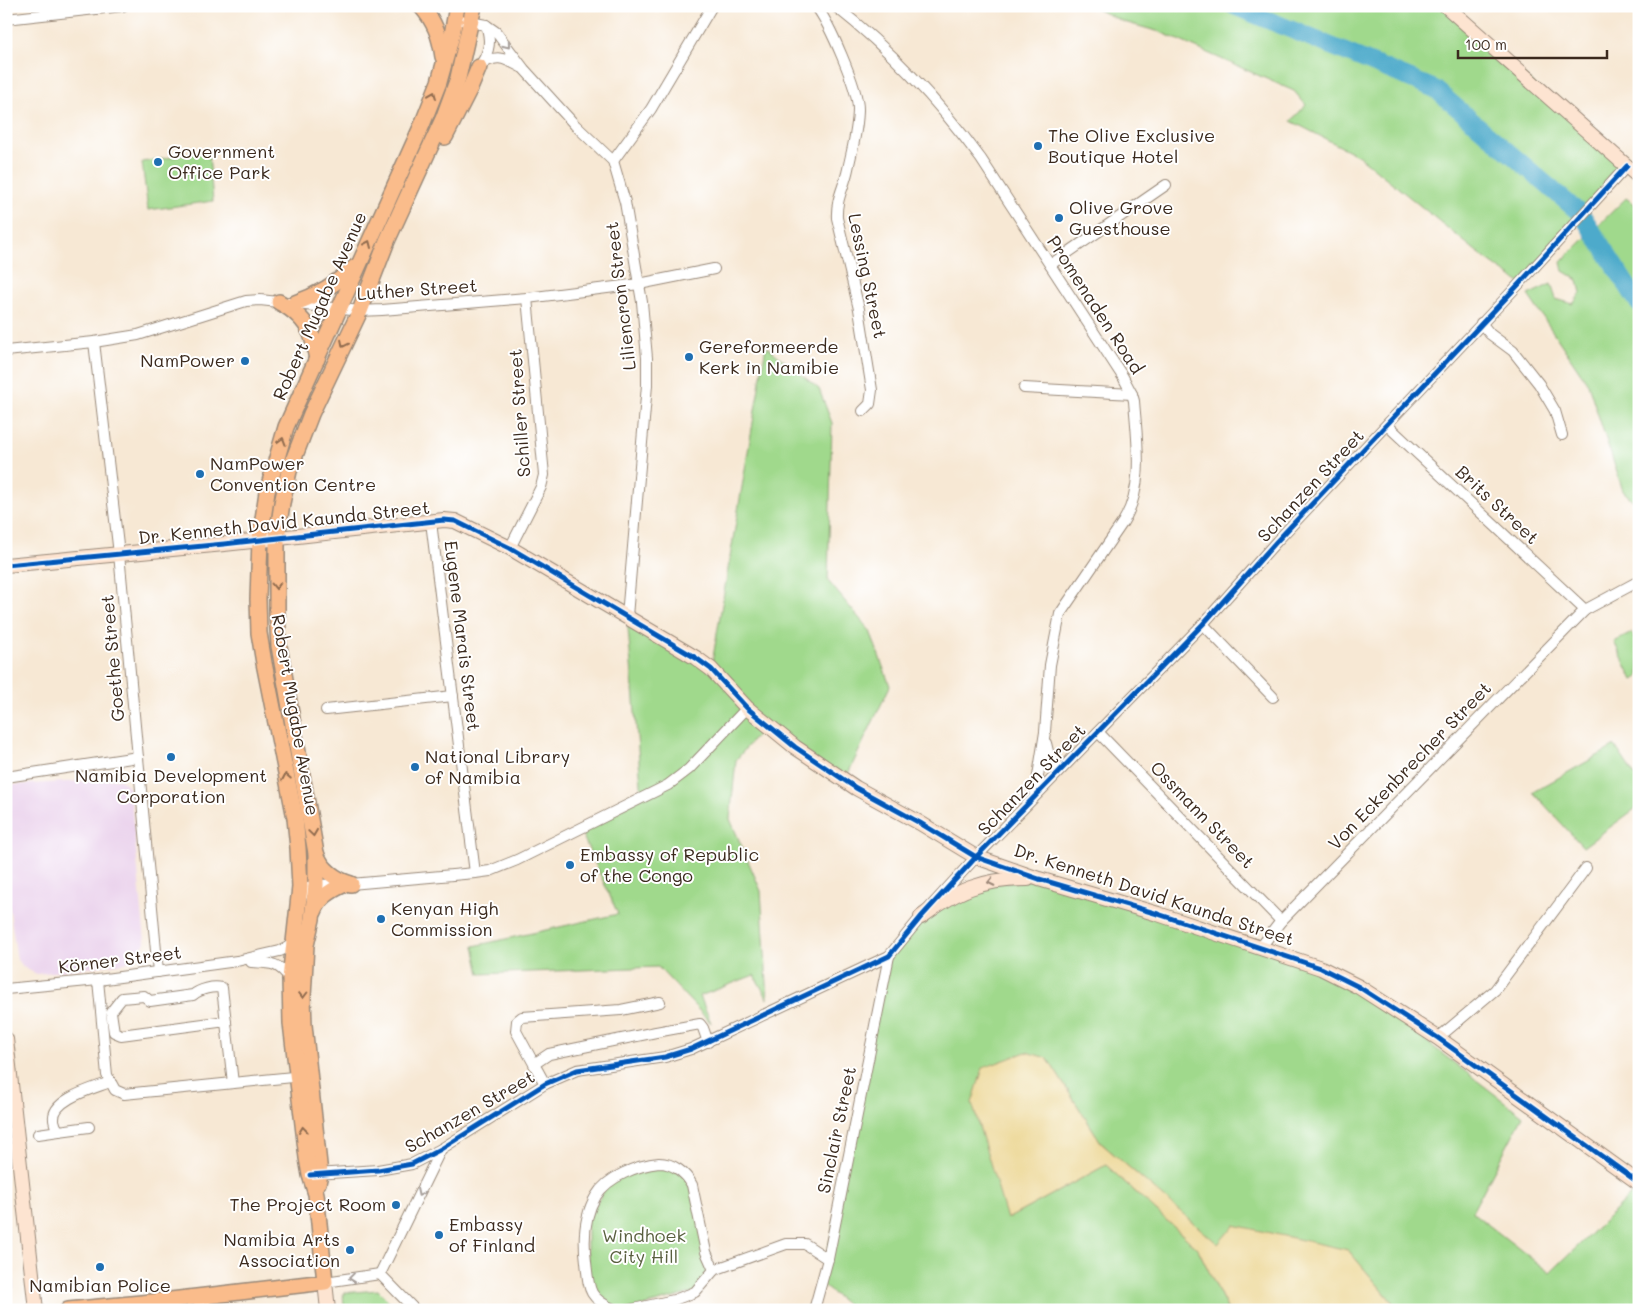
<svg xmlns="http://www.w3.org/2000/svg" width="1645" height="1316" viewBox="0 0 1645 1316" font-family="Mali,sans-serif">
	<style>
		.built { fill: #ead1ec }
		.industrial { fill: #cabfd6 }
		.green { fill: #a0d98c; stroke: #6e8255 }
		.sand { fill: #eeda9e; stroke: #94825e }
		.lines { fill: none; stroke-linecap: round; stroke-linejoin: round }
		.river { stroke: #4daacb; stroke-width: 18 }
		.street-casing { stroke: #998979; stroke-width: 12 }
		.secondary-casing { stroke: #998979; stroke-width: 16 }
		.primary-casing { stroke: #998979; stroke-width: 18 }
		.street { stroke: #fff; stroke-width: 10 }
		.secondary { stroke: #fde4d1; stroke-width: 14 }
		.primary { stroke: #fabc8b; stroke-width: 15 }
		.cycleway-casing { stroke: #fff; stroke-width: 8 }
		.cycleway { stroke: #0057b8; stroke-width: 5 }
		.oneway { stroke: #a79f9a }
		.oneway2 { stroke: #916c4f }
		.oneway3 { stroke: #9c8778 }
		.poi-dot { fill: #1f6fb2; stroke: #fff; stroke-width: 2 }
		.labels { text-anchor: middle; stroke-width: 4; stroke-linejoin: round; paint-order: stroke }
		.poi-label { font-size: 18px; fill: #3b2a1e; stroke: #fff; text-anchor: start }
		.street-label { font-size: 18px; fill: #3b2a1e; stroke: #fff }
		.park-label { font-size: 18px; fill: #595f3f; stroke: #fff }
	</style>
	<rect width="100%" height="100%" fill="#fff"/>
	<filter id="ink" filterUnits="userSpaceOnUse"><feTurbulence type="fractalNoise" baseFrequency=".02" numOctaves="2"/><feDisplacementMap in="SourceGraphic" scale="10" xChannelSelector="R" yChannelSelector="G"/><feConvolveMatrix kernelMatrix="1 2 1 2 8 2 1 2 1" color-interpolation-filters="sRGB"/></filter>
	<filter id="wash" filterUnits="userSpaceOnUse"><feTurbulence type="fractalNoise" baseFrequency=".0096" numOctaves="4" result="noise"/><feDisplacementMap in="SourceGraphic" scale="20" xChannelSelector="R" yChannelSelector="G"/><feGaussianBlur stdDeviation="1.12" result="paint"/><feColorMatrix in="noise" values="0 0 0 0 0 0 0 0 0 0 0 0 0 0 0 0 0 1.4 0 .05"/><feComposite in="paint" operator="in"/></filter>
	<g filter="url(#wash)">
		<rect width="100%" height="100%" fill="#f7e8d4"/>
		<!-- built -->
		<polygon class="built" points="118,779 126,783 130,789 145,942 142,948 136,957 125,963 37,974 26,969 17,960 6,883 6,788 11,785"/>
		<!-- industrial -->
		<polygon class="industrial" points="6,1215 14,1288 6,1289"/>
		<!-- green -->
		<g class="green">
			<polygon points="1090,6 1445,6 1627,166 1520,283 1487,260 1359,156 1291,121 1306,105 1294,91 1160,32 1124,22"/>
			<polygon points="204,152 209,156 213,201 148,210 142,162"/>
			<polygon points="1626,198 1639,208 1639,506 1623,491 1588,384 1528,295 1551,284 1556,299 1573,304 1581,293 1578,280 1563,271 1561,262"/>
			<polygon points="766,346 819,389 832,423 828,581 870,631 890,686 845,780 766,724 736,760 730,819 761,891 768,999 754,975 700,996 711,1023 658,967 480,974 474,946 618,914 580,830 642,797 627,616 711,669"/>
			<polygon points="1632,633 1639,648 1639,677 1633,680 1614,642"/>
			<polygon points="1615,746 1639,782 1639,806 1583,847 1533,792"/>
			<polygon points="1039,879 1321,968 1396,1018 1523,1116 1472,1212 1550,1273 1636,1190 1639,1193 1639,1310 1399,1310 1348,1250 1218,1245 1102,1144 1047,1058 1001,1193 1007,1219 1106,1165 1198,1249 1228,1310 854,1310 821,1284 889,956 921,917 978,885"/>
			<polygon points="660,1163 688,1177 714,1270 695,1292 629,1310 615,1310 603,1304 587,1275 587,1220 610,1180"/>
			<polygon points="378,1290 398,1310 364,1310 363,1305 344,1306 343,1293"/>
		</g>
		<!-- sand -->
		<polygon class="sand" points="1026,1052 1047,1058 1102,1144 1218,1244 1234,1225 1348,1250 1399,1310 1228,1310 1198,1249 1106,1165 1007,1219 972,1103 983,1068"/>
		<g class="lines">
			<!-- river -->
			<polyline class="river" points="1234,6 1435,89 1582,215 1639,304"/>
		</g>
	</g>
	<g filter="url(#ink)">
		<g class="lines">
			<!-- street casing -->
			<g class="street-casing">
				<g id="street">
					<path d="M816,6C829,23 858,88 858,109C858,129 852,150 848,169C844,188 836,198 837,218L859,309L872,390L870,404L863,411"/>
					<path d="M835,6C891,50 939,102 981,159L1123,377L1132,394L1134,401C1137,441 1145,487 1123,522L1060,614L1050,665L1045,732L1035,795"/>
					<polyline points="6,19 123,6"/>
					<polyline points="464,21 486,25 496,32 524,69 575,125 613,161 625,202 642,302 647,358 647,385 627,616"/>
					<path d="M481,64C490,51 491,40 486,25"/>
					<path d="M479,67C495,53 504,58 521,67"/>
					<polyline points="613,161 651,109 712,6"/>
					<polyline points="1050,265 1166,185"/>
					<polyline points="1481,323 1490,334 1513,351 1539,384 1555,411 1562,435"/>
					<polyline points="94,342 119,554 158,972"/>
					<polyline points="6,351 94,342 138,335 246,301 260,300 360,311 382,310 527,298 639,284 714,269"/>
					<polyline points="1024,388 1132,394"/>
					<polyline points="1387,425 1585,610"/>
					<polyline points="431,522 475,873"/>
					<polyline points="510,548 541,487 544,475 527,298"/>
					<polyline points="1203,624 1273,697"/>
					<polyline points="326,710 453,696"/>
					<polyline points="1098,732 1281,921"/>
					<path d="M1046,743C1048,755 1052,761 1061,769"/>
					<polyline points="6,777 138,757"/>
					<polyline points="301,900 303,893 308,887 316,885 351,884 475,873 490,871 517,860 668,785 689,769 747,708"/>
					<polyline points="1260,948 1281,921 1585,610 1639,581"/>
					<path d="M251,962C271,963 278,962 290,979"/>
					<polyline points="98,980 107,1075 115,1090 124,1094 303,1076"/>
					<polyline points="6,989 98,980 237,961 280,951 288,947 295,939"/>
					<polyline points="660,1002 621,1010 522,1017 517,1021 516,1031 534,1064 549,1054 656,1032 700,1024 703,1028 708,1042"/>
					<path d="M226,1021L121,1035L114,1032L111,1012L122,998L144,996L150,1001L193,995C200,989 213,986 222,988L233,1083"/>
					<polyline points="1438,1038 1495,990 1586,868"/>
					<polyline points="534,1064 545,1084"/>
					<path d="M89,1127L59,1131C55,1127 55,1125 54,1120C51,1099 95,1088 110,1082"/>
					<polyline points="38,1134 59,1131"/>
					<polyline points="315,1174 378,1170 412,1164 441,1149 545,1084 577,1070 665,1057 691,1049 889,956 921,917 976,857 1203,624 1277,541 1520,283 1627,166"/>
					<polyline points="380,1274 441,1149"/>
					<polyline points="380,1274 415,1310"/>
					<polyline points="325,1282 380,1274"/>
					<path d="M615,1310C588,1298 589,1290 586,1262C583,1239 584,1216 596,1196C607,1177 638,1165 659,1163C673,1163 686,1173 692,1185L706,1252L714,1270"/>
					<polyline points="629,1310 674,1300 695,1292 714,1270 786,1244 805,1244 828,1259"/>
					<polyline points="814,1310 828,1259 889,956"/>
				</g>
			</g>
			<!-- secondary casing -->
			<g class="secondary-casing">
				<g id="secondary">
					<polyline points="1446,6 1639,177"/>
					<polyline points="6,565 224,544 444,520 455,521 510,548 696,658 711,669 747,708 795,747 856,788 920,823 976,857 1039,879 1158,914 1321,968 1359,987 1438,1038 1639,1183"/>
					<path d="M921,917C957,890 982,879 1028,879"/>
					<polyline points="6,1039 36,1310"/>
					<polyline points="325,1282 328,1310"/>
					<polyline points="200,1310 205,1296"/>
				</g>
			</g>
			<!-- primary casing -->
			<g class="primary-casing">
				<g id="primary">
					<path d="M421,6C435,22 440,36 443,57"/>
					<polyline points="445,137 471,86 479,67"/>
					<path d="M279,302C292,309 305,320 311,334C314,341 315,351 317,359"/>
					<path d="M295,303C319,295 337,283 355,267"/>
					<path d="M316,853C321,869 336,880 351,884"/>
					<path d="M314,912C319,898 330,891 343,885"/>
					<polyline points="318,1183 320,1174 304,1025 303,997 306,945 312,919 316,885 316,853 279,646 277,613 277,538 282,503 289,471 311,414 360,311 387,241 443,119 458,78 474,6"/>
					<polyline points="68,1310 162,1301 325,1282 316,1194 310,1175 307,1158 291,1023 290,979 300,887 298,848 295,818 264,663 259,633 258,599 260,539 267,492 286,427 422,125 439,82 452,35 457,6"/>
				</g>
			</g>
			<!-- street -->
			<use href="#street" class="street"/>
			<!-- secondary -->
			<use href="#secondary" class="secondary"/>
			<!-- primary -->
			<use href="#primary" class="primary"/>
			<!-- cycleway casing -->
			<g class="cycleway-casing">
				<g id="cycleway">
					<polyline points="6,565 224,544 444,520 455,521 510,548 696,658 711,669 747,708 795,747 856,788 920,823 976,857 1039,879 1158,914 1321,968 1359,987 1438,1038 1639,1183"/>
					<polyline points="310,1175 378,1170 412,1164 441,1149 545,1084 577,1070 665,1057 691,1049 889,956 921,917 976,857 1203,624 1277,541 1520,283 1627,166"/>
				</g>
			</g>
			<!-- cycleway -->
			<use href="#cycleway" class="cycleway"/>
		</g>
		<!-- one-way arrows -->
		<defs><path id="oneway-chevron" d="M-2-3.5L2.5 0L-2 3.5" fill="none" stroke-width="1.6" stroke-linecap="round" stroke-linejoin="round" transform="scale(1.25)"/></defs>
		<g class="oneway">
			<use href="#oneway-chevron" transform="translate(507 45) rotate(51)"/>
			<use href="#oneway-chevron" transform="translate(420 1193) rotate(116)"/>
			<use href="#oneway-chevron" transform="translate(352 1278) rotate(173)"/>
		</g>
		<g class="oneway2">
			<use href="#oneway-chevron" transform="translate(433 95) rotate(-68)"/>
			<use href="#oneway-chevron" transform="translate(368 244) rotate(-66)"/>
			<use href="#oneway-chevron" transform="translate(344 344) rotate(116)"/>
			<use href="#oneway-chevron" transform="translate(282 441) rotate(-73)"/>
			<use href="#oneway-chevron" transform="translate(276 586) rotate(89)"/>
			<use href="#oneway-chevron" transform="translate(286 777) rotate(-101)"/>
			<use href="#oneway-chevron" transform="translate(313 833) rotate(82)"/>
			<use href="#oneway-chevron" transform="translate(303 995) rotate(90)"/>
			<use href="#oneway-chevron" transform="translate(303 1130) rotate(-97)"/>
		</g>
		<use class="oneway3" href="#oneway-chevron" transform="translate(991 882) rotate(168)"/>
	</g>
	<!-- markers -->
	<g class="poi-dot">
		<circle cx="1038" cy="146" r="5"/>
		<circle cx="158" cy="162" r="5"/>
		<circle cx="1059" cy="218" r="5"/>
		<circle cx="689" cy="357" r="5"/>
		<circle cx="245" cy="361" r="5"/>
		<circle cx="200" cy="474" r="5"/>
		<circle cx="171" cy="757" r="5"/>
		<circle cx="415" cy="767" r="5"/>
		<circle cx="570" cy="865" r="5"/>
		<circle cx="381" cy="919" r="5"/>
		<circle cx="396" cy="1205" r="5"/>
		<circle cx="439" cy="1235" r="5"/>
		<circle cx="350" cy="1250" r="5"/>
		<circle cx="100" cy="1267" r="5"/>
	</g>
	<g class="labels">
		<!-- poi labels -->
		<g class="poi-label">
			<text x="1048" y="142">The Olive Exclusive<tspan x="1048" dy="21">Boutique Hotel</tspan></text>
			<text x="168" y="158">Government<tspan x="168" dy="21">Office Park</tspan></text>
			<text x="1069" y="214">Olive Grove<tspan x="1069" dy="21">Guesthouse</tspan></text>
			<text x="699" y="353">Gereformeerde<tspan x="699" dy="21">Kerk in Namibie</tspan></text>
			<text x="235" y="367" text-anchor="end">NamPower</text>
			<text x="210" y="470">NamPower<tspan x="210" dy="21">Convention Centre</tspan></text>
			<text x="425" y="763">National Library<tspan x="425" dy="21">of Namibia</tspan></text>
			<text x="171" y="782" text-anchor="middle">Namibia Development<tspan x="171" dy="21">Corporation</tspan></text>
			<text x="580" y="861">Embassy of Republic<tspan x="580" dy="21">of the Congo</tspan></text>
			<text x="391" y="915">Kenyan High<tspan x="391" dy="21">Commission</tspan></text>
			<text x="386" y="1211" text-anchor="end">The Project Room</text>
			<text x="449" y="1231">Embassy<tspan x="449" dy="21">of Finland</tspan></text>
			<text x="340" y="1246" text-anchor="end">Namibia Arts<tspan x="340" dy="21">Association</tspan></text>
			<text x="100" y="1292" text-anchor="middle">Namibian Police</text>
		</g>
		<!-- street labels -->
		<g class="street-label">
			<text transform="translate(867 276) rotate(78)" y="6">Lessing Street</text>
			<text transform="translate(417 290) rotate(-4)" y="6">Luther Street</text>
			<text transform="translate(621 296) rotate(-97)" y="6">Liliencron Street</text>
			<text transform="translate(1095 305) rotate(57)" y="6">Promenaden Road</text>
			<text transform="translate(320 306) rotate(-66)" y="6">Robert Mugabe Avenue</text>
			<text transform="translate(520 413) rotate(-94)" y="6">Schiller Street</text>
			<text transform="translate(1311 486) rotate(-47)" y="6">Schanzen Street</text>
			<text transform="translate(1497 505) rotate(43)" y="6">Brits Street</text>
			<text transform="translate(284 523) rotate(-6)" y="6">Dr. Kenneth David Kaunda Street</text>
			<text transform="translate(462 636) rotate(83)" y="6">Eugene Marais Street</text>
			<text transform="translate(113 658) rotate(-95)" y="6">Goethe Street</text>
			<text transform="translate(295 715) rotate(80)" y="6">Robert Mugabe Avenue</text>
			<text transform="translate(1410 766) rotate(-46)" y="6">Von Eckenbrecher Street</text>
			<text transform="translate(1032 780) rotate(-46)" y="6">Schanzen Street</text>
			<text transform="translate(1202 815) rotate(46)" y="6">Ossmann Street</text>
			<text transform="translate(1154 895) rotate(18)" y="6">Dr. Kenneth David Kaunda Street</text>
			<text transform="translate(120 960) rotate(-7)" y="6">Körner Street</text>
			<text transform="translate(470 1112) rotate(-30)" y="6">Schanzen Street</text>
			<text transform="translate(837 1130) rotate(-78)" y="6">Sinclair Street</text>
		</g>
		<!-- park labels -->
		<g class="park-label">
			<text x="644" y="1242">Windhoek<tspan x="644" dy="21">City Hill</tspan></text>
		</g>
	</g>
	<!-- margin -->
	<rect width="1645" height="1316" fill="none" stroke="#fff" stroke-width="25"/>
	<!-- scale -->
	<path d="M1458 50v8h149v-8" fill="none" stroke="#3b2a1e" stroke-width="2.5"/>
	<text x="1465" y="50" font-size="15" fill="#3b2a1e" stroke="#ffffff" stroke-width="4" paint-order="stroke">100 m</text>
</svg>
